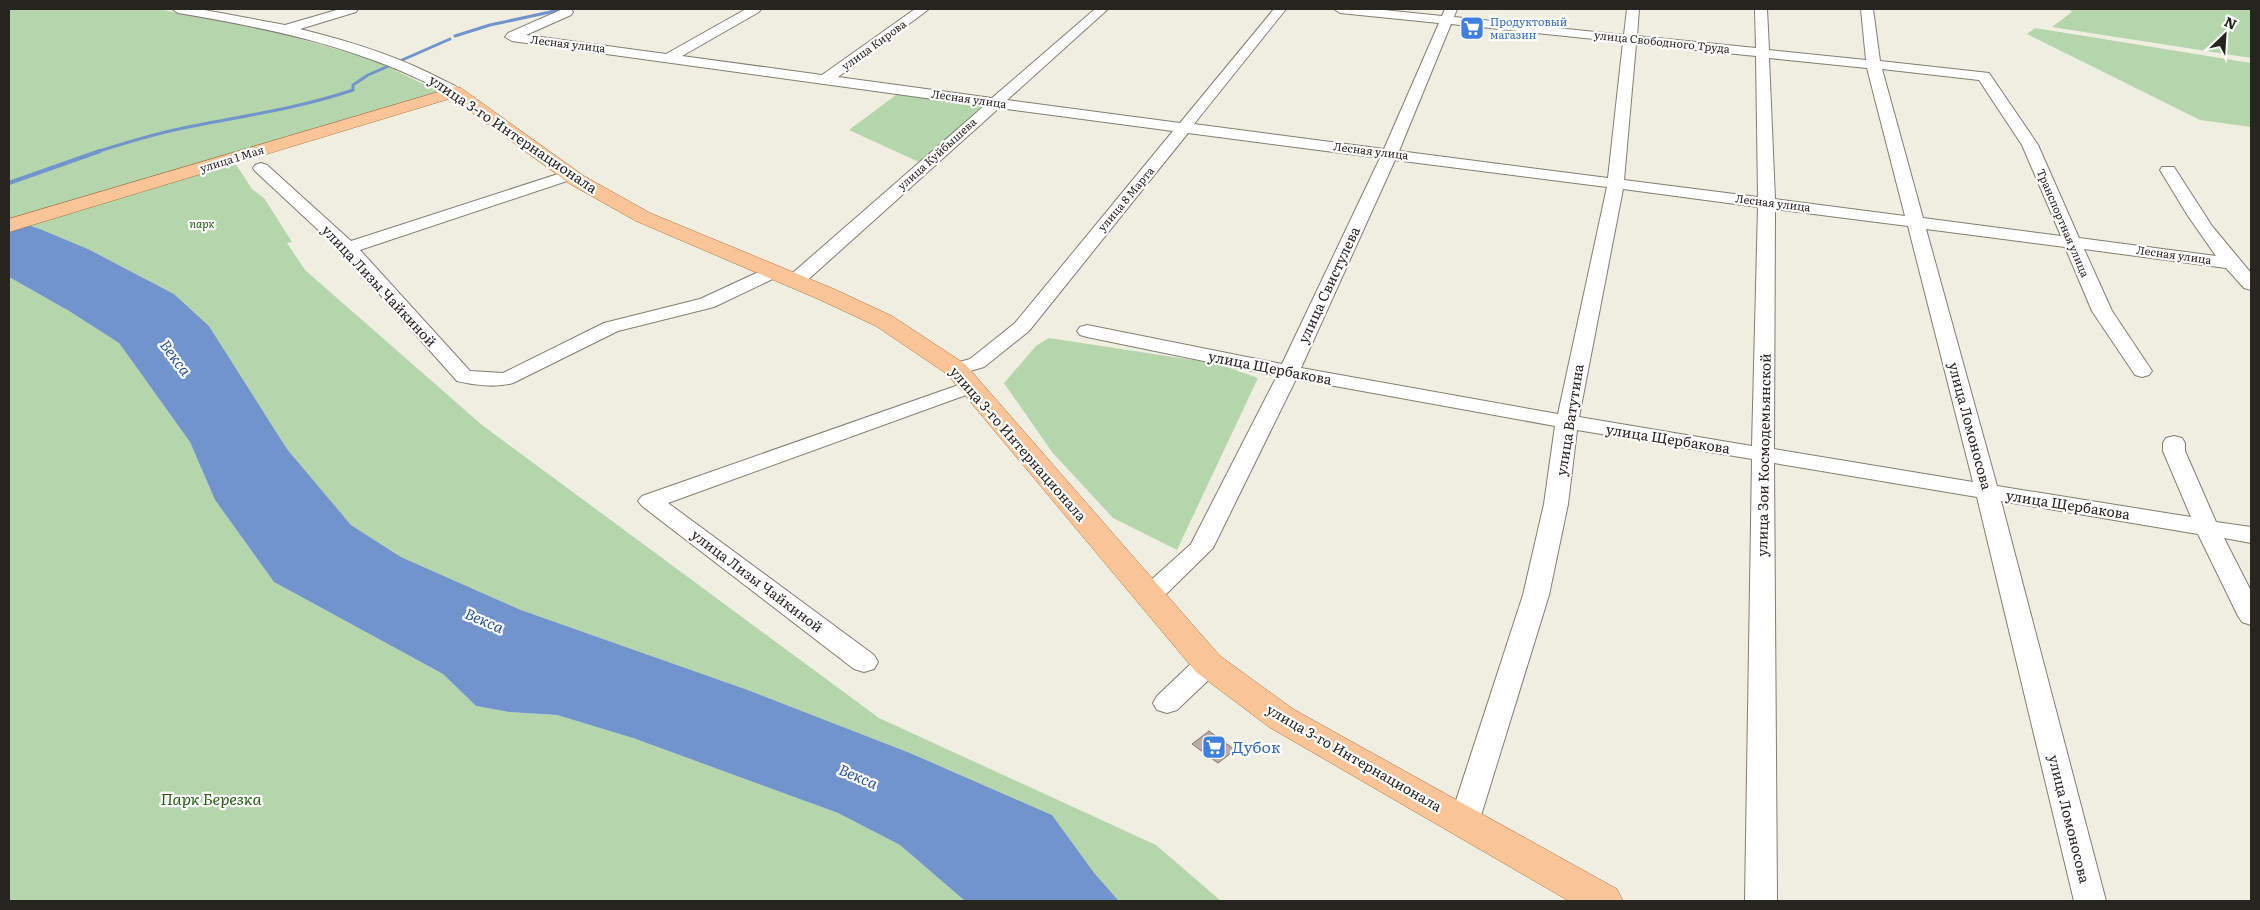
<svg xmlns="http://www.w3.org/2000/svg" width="2260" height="910" viewBox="0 0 2260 910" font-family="Literata,serif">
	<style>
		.green { fill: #b5d6ac }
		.water { fill: #7194cd }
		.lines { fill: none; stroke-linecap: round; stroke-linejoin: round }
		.stream-far1 { stroke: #7194cd; stroke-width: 3 }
		.stream { stroke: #7194cd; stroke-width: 4 }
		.building { fill: #bcada9; stroke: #837571 }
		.minor-casing { stroke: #817e72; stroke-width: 2 }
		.major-casing { stroke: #ad7442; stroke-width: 1 }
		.minor { fill: #fff; fill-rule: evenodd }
		.major { fill: #f9c598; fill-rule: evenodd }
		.labels { text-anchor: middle; stroke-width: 4.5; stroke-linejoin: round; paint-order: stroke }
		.far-shop-label { font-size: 11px; fill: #366cbe; stroke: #fff; text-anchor: start }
		.far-street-label { font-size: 11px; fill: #262520; stroke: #fff }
		.far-park-label { font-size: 11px; font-style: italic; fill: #286114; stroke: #fff }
		.street-label { font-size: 14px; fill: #262520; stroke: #fff }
		.water-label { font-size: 15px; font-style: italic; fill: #2a5399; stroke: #fff }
		.near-shop-label { font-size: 16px; fill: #366cbe; stroke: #fff; text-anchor: start }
		.near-park-label { font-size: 16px; font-style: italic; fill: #286114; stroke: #fff }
	</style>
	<rect width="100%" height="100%" fill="#f0eee0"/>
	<!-- green -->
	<g class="green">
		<polygon points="9,9 158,9 279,33 374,60 448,96 235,163 252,189 264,198 292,242 287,243 305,270 482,425 879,718 1156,845 1221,901 1119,901 1095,874 1052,815 910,753 745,689 521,610 401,557 351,525 287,449 209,326 174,294 88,249 40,229 9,219"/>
		<polygon points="2068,9 2251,9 2251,58 2052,27 2072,12"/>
		<polygon points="2035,28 2251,63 2251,127 2200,120 2027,34"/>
		<polygon points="900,92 985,103 921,163 849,130"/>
		<polygon points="9,277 69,311 119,343 190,442 215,500 274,582 443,674 476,706 509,712 557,715 633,738 838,813 900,845 965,901 9,901"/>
		<polygon points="1049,338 1219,364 1258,378 1177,550 1113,518 1052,452 1004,383 1036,346"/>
	</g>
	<!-- water -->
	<polygon class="water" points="9,219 40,229 88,249 174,294 209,326 287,449 351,525 401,557 521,610 745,689 910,753 1052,815 1095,874 1119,901 965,901 900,845 838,813 633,738 557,715 509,712 476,706 443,674 274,582 215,500 190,442 119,343 69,311 9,277"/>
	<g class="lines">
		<!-- stream-far1 -->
		<g class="stream-far1">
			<polyline points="455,36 490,25 564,9"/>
			<path d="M96,152C122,144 147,136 174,130C234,117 294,110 353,90V85L368,75L450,39"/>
		</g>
		<!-- stream -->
		<polyline class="stream" points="9,183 100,151"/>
	</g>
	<!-- building -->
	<polygon class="building" points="1209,731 1235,750 1218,763 1192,744"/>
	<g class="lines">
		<!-- minor casing -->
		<g class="minor-casing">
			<g id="minor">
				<path d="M172,9H199L285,25L340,9H358L356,12L300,29C349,41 398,56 443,80C449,83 458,86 462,92L460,95H450C365,48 273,29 178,13Z"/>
				<path d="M563,9H571L573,12L571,15L526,35L666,54L746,9H761L759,12L682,56L822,75L915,9H929L838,77L992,98L1095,9H1108L1007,100L1180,123L1274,9H1286L1194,124L1384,149L1439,23L1340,13L1334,9H1374L1442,16L1445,9H1457L1454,17L1624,35L1627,9H1639L1637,36L1756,48L1755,9H1767L1769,50L1866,60L1861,9H1873L1880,61L1989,73L2038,145L2079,238L2216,256L2188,216L2160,170L2162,167H2174L2212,226L2251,273V290L2244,288L2226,268L2084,249L2112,311L2152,371L2149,375L2142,377L2135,375L2092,311L2065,247L1926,229L1997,486L2191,517L2163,451V443L2166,438L2174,436L2182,438L2185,443V451L2216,522L2251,527V543L2224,538L2251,591V625L2242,622L2238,616L2198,534L2001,501L2106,901H2074L1977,497L1774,463L1777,901H1745L1752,459L1577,430L1568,504L1549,595L1479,822L1475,831L1464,834L1453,831L1449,822L1523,595L1544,504L1555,426L1296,379L1213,548L1159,601L1150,604L1141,601L1137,595L1141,589L1191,544L1277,376L1087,337L1080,335L1077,331L1080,327L1087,325L1282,364L1380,158L1188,133L1029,331L984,367L956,375L949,373L946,369L949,365L970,359L1015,323L1173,131L999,108L802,285L795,287L788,285L786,281L788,277L984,106L512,41L505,37L508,33ZM1451,24L1623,42L1608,178L1399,151ZM1636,44L1756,56L1758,197L1624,180ZM1769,58L1867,68L1905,216L1775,199ZM1882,69L1979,80L2022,145L2061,236L1923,218ZM1395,160L1607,187L1558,414L1301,368ZM1623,189L1758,207L1752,446L1579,417ZM1775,209L1908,226L1973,482L1774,449Z"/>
				<path d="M261,163L267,165L351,241L564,172H576L578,175L576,178L360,250L470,371L503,373L604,323L700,299L767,268L773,266L779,268L782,272L779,276L714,307L618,331L513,383C497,388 473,385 457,381L342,252L255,171L253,168L255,165Z"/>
				<polygon points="970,381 977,383 980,387 977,391 668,503 874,655 878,662 874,669 864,672 854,669 642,506 638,501 642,496"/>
				<polygon points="1208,654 1218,657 1222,664 1218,671 1177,710 1167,713 1157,710 1153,703 1157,696 1198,657"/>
			</g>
		</g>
		<!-- major casing -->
		<g class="major-casing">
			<polygon id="major" points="455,87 461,88 584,176 650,213 834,289 892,316 965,364 1220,656 1293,709 1617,889 1623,901 1569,901 1269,727 1196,672 947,374 876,326 818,299 636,221 570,184 452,98 9,232 9,219"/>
		</g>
		<!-- minor -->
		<use href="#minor" class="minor"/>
		<!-- major -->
		<use href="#major" class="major"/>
	</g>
	<!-- icons -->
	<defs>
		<g id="supermarket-square" transform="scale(1.25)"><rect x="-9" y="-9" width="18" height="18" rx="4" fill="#3f7fe0" stroke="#fff"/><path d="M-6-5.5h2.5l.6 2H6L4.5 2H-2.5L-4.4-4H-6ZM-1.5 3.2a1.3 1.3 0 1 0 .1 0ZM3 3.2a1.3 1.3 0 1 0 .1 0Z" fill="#fff"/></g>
	</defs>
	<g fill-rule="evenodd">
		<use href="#supermarket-square" x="1472" y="28"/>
		<use href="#supermarket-square" x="1214" y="747"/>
	</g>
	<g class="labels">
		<!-- far-shop labels -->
		<g class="far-shop-label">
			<text x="1490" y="26">Продуктовый<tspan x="1490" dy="13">магазин</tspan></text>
		</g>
		<!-- far-street labels -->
		<g class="far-street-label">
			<text transform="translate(1662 42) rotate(6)" y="4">улица Свободного Труда</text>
			<text transform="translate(568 44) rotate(7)" y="4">Лесная улица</text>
			<text transform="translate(874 45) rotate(-36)" y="4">улица Кирова</text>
			<text transform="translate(969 99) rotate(8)" y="4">Лесная улица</text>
			<text transform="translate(1371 151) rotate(7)" y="4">Лесная улица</text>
			<text transform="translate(937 154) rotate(-42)" y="4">улица Куйбышева</text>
			<text transform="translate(232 159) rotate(-17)" y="4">улица 1 Мая</text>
			<text transform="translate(1126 199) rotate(-50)" y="4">улица 8 Марта</text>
			<text transform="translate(1773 203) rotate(7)" y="4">Лесная улица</text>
			<text transform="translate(2063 223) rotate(67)" y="4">Транспортная улица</text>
			<text transform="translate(2174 255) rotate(8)" y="4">Лесная улица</text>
		</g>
		<!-- far-park labels -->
		<g class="far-park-label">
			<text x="202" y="228">парк</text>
		</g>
		<!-- street labels -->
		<g class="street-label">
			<text transform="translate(513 134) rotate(34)" y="5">улица 3-го Интернационала</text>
			<text transform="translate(1329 285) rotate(-65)" y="5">улица Свистулева</text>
			<text transform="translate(379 286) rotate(47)" y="5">улица Лизы Чайкиной</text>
			<text transform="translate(1270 368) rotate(11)" y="5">улица Щербакова</text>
			<text transform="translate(1570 420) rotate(-81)" y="5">улица Ватутина</text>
			<text transform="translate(1970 426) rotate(75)" y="5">улица Ломоносова</text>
			<text transform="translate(1668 439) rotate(9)" y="5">улица Щербакова</text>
			<text transform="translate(1018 444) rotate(49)" y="5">улица 3-го Интернационала</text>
			<text transform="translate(1764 455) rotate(-89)" y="5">улица Зои Космодемьянской</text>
			<text transform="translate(2068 505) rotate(9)" y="5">улица Щербакова</text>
			<text transform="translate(757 581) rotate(37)" y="5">улица Лизы Чайкиной</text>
			<text transform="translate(1354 758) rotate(30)" y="5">улица 3-го Интернационала</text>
			<text transform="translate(2069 819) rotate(76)" y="5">улица Ломоносова</text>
		</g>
		<!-- water labels -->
		<g class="water-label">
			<text transform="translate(175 358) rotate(53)" y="5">Векса</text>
			<text transform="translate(484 621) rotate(23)" y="5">Векса</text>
			<text transform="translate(858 777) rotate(23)" y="5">Векса</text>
		</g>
		<!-- near-shop labels -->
		<g class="near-shop-label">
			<text x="1232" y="753">Дубок</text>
		</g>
		<!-- near-park labels -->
		<g class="near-park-label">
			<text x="211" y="805">Парк Березка</text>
		</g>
	</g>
	<!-- border -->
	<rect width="2260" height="910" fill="none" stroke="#262520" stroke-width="20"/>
	<!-- north arrow -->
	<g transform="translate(2225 35) rotate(25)" stroke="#ffffff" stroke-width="4" paint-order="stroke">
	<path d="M0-4L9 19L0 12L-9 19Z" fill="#262520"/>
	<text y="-8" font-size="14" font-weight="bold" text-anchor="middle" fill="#262520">N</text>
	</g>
</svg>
